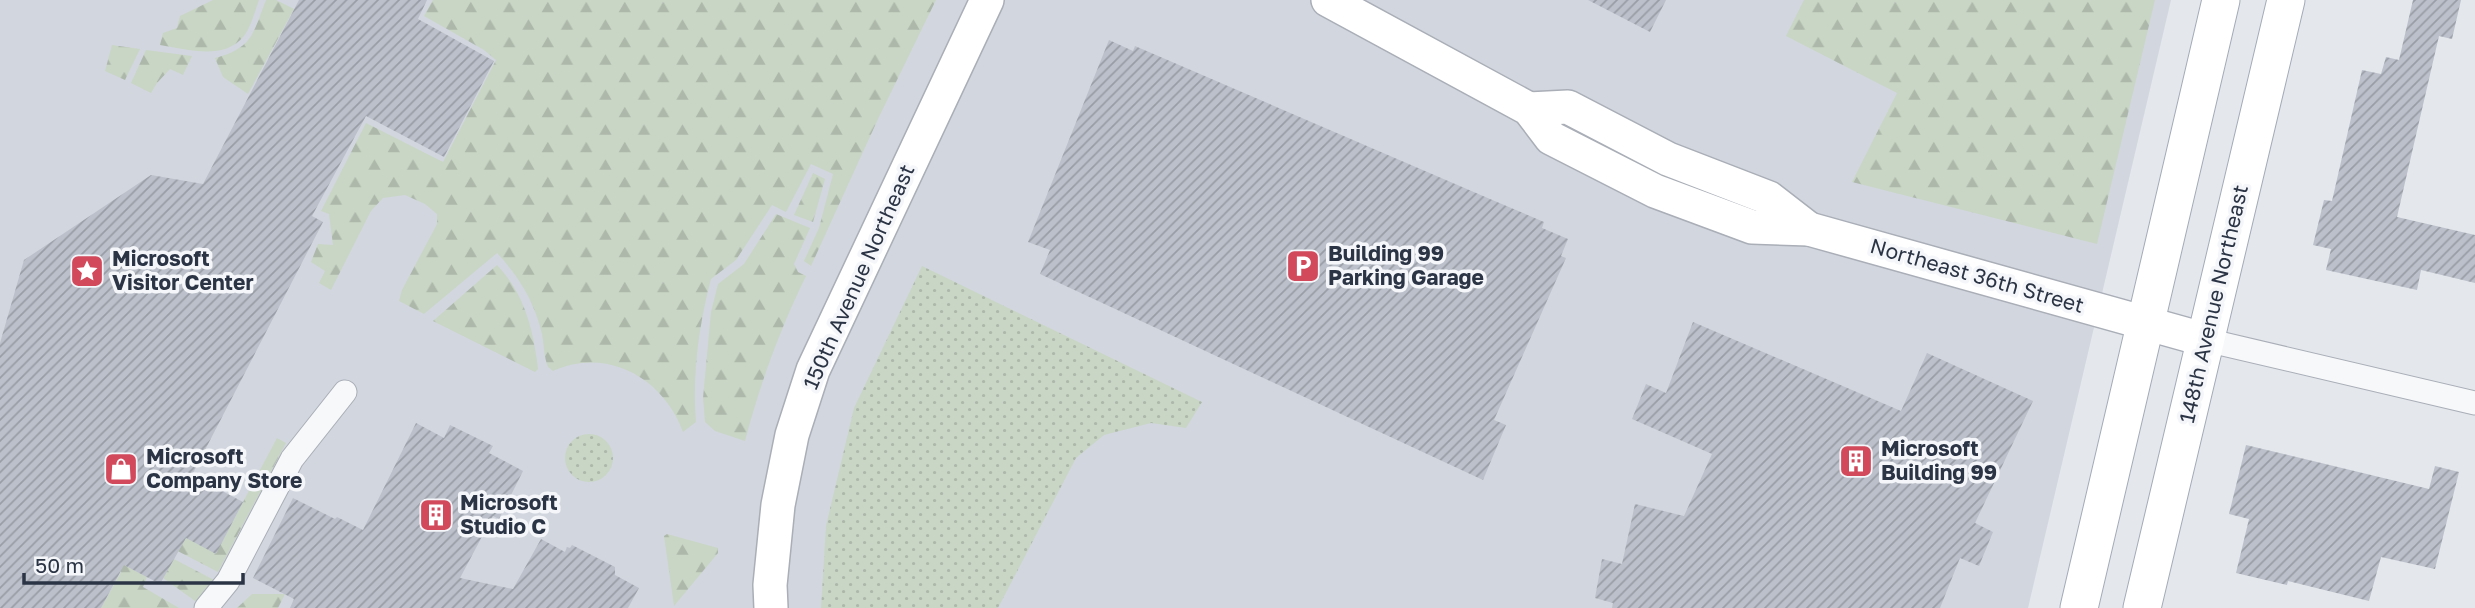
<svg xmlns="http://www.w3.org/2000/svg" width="2475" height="608" viewBox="0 0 2475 608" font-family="'Golos Text',sans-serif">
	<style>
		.built { fill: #d2d6de }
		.grass { fill: url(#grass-dots) }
		.forest { fill: url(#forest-firs) }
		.building { fill: url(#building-hatch) }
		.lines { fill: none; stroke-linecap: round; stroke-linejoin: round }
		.street-casing { stroke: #a9aeb7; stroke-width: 25 }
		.secondary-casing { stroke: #a9aeb7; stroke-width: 36 }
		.primary-casing { stroke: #a3abb8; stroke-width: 39 }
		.street { stroke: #f7f8fa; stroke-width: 23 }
		.secondary { stroke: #fff; stroke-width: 33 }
		.primary { stroke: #fff; stroke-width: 37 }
		.labels { text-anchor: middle; stroke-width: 7; stroke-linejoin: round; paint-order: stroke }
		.poi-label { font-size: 21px; font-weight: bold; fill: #2b3445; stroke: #f4f6f9; text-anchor: start }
		.street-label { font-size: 21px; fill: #2b3445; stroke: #f4f6f9 }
	</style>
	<defs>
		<pattern id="grass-dots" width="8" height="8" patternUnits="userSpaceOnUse" patternTransform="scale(1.75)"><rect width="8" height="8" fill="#c9d6c5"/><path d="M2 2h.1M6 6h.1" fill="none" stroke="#adb8ab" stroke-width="1.8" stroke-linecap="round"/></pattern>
		<pattern id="forest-firs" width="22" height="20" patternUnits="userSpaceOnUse" patternTransform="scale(1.75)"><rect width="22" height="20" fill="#c9d6c5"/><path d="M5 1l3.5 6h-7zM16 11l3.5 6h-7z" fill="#adb8ab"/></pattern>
		<pattern id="building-hatch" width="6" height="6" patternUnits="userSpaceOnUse" patternTransform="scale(1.75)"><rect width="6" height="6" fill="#bbc0ca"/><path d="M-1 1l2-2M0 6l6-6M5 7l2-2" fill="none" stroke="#989da6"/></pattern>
	</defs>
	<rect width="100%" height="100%" fill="#e4e7ec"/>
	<!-- built -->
	<polygon class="built" points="0,0 2171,0 2028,608 0,608"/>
	<!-- grass -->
	<g class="grass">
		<polygon points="922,266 1202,402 1186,428 1151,423 1104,435 1076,458 998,608 821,608 826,526 854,408"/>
		<circle cx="589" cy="458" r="24"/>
	</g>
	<!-- forest -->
	<g class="forest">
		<path d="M213,0H259C255,11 251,27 244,36C224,61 187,49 160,45L163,33L177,28L180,16Z"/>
		<path d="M266,0H276L294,9L248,94L223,77L215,58C253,48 253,33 266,0Z"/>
		<path d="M433,0H936L878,119L811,266L804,261L819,228L833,174L811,164L786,212L772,205L736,260L711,279C699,324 692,376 696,422L683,432C664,379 608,346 553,371L548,367C544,357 544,345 542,334C534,301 520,278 497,253L424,314L399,301L402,290L437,224V214L425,204L405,195L383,198L371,211L331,290L319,283L325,271L311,262L318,244L333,245L329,214L321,211L366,123L443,162L496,60L484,50L424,16Z"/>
		<polygon points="1804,0 2155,0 2097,244 1852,182 1897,93 1786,36"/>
		<polygon points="112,45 140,49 125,80 105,71"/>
		<polygon points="146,50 192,56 183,75 170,69 157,83 151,93 131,83"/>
		<polygon points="813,173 825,179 813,222 794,215"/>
		<path d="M776,214L810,228L794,264L798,272L806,276C780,329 760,384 745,441L715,431L705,422L703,398L711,312L718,284L744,264Z"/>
		<path d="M497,265C525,295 533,329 538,369L535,372L433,321Z"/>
		<polygon points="277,438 286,443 218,572 168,546 163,526 216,553"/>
		<polygon points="667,534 718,548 718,553 674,606 664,536"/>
		<polygon points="174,559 214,580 198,603 163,578"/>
		<polygon points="117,561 147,577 143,587 179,608 101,608 121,572"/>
		<polygon points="252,594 285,594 278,608 237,608"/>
	</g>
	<!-- building -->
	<g class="building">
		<polygon points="299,0 427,0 418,19 494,61 444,157 366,116 312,216 323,222 192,475 243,502 216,554 186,538 160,584 124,565 101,608 0,608 0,343 24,260 151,175 203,184"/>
		<polygon points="1588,0 1666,0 1650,32"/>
		<polygon points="2413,0 2461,0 2452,39 2439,36 2397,217 2475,235 2475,283 2421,270 2417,290 2326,270 2331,249 2313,245 2324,200 2332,201 2362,70 2381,74 2386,57 2399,60"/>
		<polygon points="1109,40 1133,51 1135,46 1490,199 1544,222 1542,228 1568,239 1561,256 1566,258 1494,420 1506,425 1483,480 1040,274 1050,250 1028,242"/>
		<polygon points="1693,322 1901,411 1927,353 2033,401 1975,523 1993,532 1979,566 1960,558 1940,608 1612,608 1613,603 1595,598 1602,559 1622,564 1635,504 1684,516 1712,454 1632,419 1646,384 1666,393"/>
		<polygon points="416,423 444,438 450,425 493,446 489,453 523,471 499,519 493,516 460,578 513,589 541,539 565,552 567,547 570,548 572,545 615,567 615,575 639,588 628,608 290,608 294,599 253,578 293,498 335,519 337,517 363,530"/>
		<polygon points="2246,445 2429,489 2435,466 2459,472 2435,569 2381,557 2369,601 2288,581 2287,585 2236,573 2249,519 2229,514"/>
	</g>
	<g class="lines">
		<!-- street casing -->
		<g class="street-casing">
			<g id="street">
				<polyline points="2206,340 2475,403"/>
				<polyline points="206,608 228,581 292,459 345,392"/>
			</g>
		</g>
		<!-- secondary casing -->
		<g class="secondary-casing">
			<g id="secondary">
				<polyline points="1328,0 1529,109 1551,138 1655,191 1752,227 1809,229 2206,340"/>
				<polyline points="1529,109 1568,107 1668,159 1769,198 1809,229"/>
				<polyline points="771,608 770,585 778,505 792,435 813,370 987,0"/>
			</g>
		</g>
		<!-- primary casing -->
		<g class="primary-casing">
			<g id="primary">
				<polyline points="2079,608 2221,0"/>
				<polyline points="2142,608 2286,0"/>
			</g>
		</g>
		<!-- street -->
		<use href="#street" class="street"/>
		<!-- secondary -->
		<use href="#secondary" class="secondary"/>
		<!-- primary -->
		<use href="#primary" class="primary"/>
	</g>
	<!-- icons -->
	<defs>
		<g id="parking-square" transform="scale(1.75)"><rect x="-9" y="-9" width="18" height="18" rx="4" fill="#d1495b" stroke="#f4f6f9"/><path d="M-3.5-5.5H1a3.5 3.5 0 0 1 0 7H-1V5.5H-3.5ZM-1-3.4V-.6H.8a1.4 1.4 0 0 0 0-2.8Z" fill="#fff"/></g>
		<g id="sight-square" transform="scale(1.75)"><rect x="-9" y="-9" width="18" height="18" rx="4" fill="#d1495b" stroke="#f4f6f9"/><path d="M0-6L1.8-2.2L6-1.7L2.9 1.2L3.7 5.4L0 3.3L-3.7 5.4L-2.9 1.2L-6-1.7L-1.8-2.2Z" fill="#fff"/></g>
		<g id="building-square" transform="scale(1.75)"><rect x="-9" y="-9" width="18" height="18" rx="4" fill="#d1495b" stroke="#f4f6f9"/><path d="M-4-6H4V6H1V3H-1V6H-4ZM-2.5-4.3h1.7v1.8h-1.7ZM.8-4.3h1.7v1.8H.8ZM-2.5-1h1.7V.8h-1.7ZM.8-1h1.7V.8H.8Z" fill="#fff"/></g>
		<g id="shop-square" transform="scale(1.75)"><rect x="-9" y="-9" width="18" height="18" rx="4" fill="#d1495b" stroke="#f4f6f9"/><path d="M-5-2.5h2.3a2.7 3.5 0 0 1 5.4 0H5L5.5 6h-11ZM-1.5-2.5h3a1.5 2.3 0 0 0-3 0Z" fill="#fff"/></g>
	</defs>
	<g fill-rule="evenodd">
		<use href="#parking-square" x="1303" y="266"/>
		<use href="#sight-square" x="87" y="271"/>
		<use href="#building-square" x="1856" y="461"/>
		<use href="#shop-square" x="121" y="469"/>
		<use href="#building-square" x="436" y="515"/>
	</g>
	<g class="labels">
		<!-- poi labels -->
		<g class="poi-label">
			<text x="1328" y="261">Building 99<tspan x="1328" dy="24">Parking Garage</tspan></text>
			<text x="112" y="266">Microsoft<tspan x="112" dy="24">Visitor Center</tspan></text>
			<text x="1881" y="456">Microsoft<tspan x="1881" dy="24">Building 99</tspan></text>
			<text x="146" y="464">Microsoft<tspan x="146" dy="24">Company Store</tspan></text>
			<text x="460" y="510">Microsoft<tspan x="460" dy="24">Studio C</tspan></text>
		</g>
		<!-- street labels -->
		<g class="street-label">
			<text transform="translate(1977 276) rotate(16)" y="7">Northeast 36th Street</text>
			<text transform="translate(859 277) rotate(-66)" y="7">150th Avenue Northeast</text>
			<text transform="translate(2214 304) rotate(-77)" y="7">148th Avenue Northeast</text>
		</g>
	</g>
	<!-- scale -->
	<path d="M24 573v10h219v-10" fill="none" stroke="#2b3445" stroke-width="3.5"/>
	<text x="35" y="573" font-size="21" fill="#2b3445" stroke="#f4f6f9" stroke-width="5" paint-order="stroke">50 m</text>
</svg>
